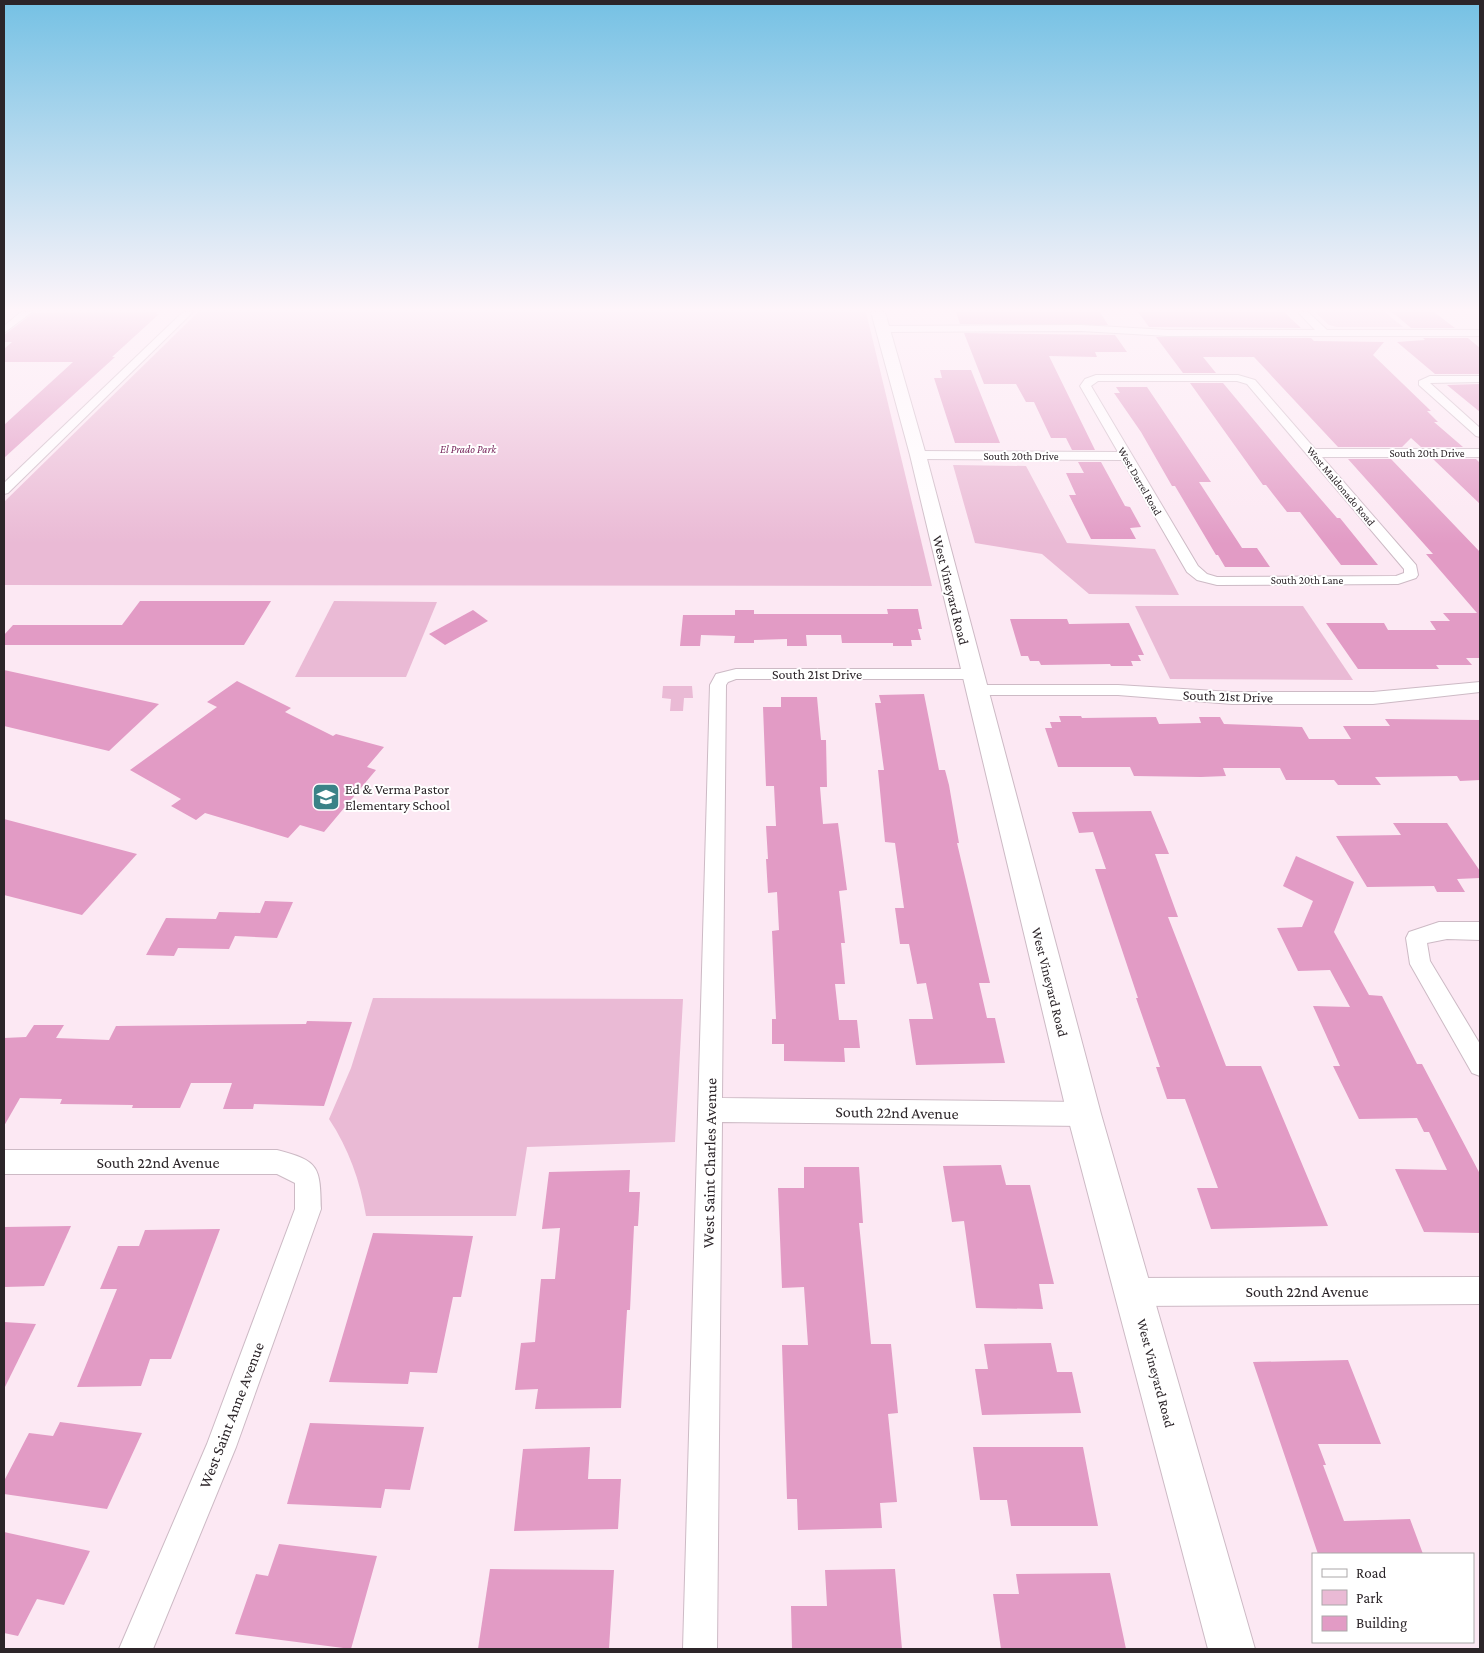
<svg xmlns="http://www.w3.org/2000/svg" width="1484" height="1653" viewBox="0 0 1484 1653" font-family="'Crimson Pro',serif">
	<style>
		.green { fill: #eabad5 }
		.building { fill: #e29bc5 }
		.lines { fill: none; stroke-linecap: round; stroke-linejoin: round }
		.street-casing { stroke: #cdbac5; stroke-width: 2 }
		.secondary-casing { stroke: #cdbac5; stroke-width: 2 }
		.street { fill: #fff; fill-rule: evenodd }
		.secondary { fill: #fff; fill-rule: evenodd }
		.labels { text-anchor: middle; stroke-width: 4; stroke-linejoin: round; paint-order: stroke }
		.far-park-label { font-size: 11px; font-style: italic; fill: #77255b; stroke: #fff }
		.far-street-label { font-size: 11px; fill: #2c2529; stroke: #fff }
		.street-label { font-size: 14px; fill: #2c2529; stroke: #fff }
		.poi-label { font-size: 14px; fill: #2c2529; stroke: #fff; text-anchor: start }
		.near-street-label { font-size: 16px; fill: #2c2529; stroke: #fff }
	</style>
	<rect width="100%" height="100%" fill="#fce8f3"/>
	<!-- green -->
	<g class="green">
		<polygon points="198,312 866,312 932,586 4,585 4,502"/>
		<polygon points="1315,312 1385,312 1403,327 1337,327 1329,325"/>
		<polygon points="953,465 1026,466 1067,543 1155,549 1179,595 1089,594 1042,554 975,543"/>
		<polygon points="334,601 437,602 406,677 295,677"/>
		<polygon points="1135,606 1303,606 1353,680 1170,679"/>
		<polygon points="663,686 692,686 693,698 684,698 683,711 670,711 671,699 662,698"/>
		<path d="M373,998L683,999L675,1142L527,1147L516,1216H366C360,1181 349,1149 329,1119L351,1068Z"/>
	</g>
	<!-- building -->
	<g class="building">
		<polygon points="158,312 156,314 159,314 112,357 115,357 4,458 4,425 73,362 4,362 4,349 12,342 4,342 4,335 33,313"/>
		<polygon points="956,312 1100,312 1108,325 960,324"/>
		<polygon points="1138,312 1284,312 1301,328 1149,327"/>
		<polygon points="1392,312 1434,312 1455,328 1411,328"/>
		<polygon points="964,333 1115,335 1127,352 1095,352 1097,357 1049,356 1095,450 1072,450 1066,438 1051,438 1034,402 1026,402 1016,384 984,384"/>
		<polygon points="1156,337 1311,338 1314,341 1384,342 1373,355 1431,411 1427,411 1438,422 1434,422 1463,447 1421,447 1411,438 1402,447 1338,447 1254,357 1203,357 1216,373 1183,373"/>
		<polygon points="1423,338 1468,338 1480,348 1480,374 1435,374 1397,342 1425,340"/>
		<polygon points="940,370 971,370 1000,443 955,443 934,378 942,378"/>
		<polygon points="1190,383 1223,383 1293,467 1337,518 1340,518 1378,565 1341,565 1300,512 1287,512 1266,485 1263,485"/>
		<polygon points="1480,384 1480,412 1447,385"/>
		<polygon points="1116,387 1147,387 1211,482 1199,482 1242,548 1257,548 1270,567 1225,567 1218,555 1216,555 1175,486 1172,486 1141,432 1114,393 1120,393"/>
		<polygon points="1348,459 1391,459 1480,552 1480,658 1466,658 1472,665 1436,665 1439,669 1358,669 1326,623 1384,623 1388,630 1436,630 1430,621 1450,621 1443,613 1477,613 1426,554 1433,554"/>
		<polygon points="1433,459 1476,459 1480,463 1480,504"/>
		<polygon points="1078,462 1101,462 1125,506 1130,507 1141,527 1130,528 1136,539 1091,539 1069,495 1076,495 1066,473 1084,473"/>
		<polygon points="140,601 271,601 244,645 4,645 4,635 13,625 122,625"/>
		<polygon points="887,609 918,609 922,629 918,629 921,640 911,640 912,646 893,646 893,643 842,643 841,635 806,635 807,646 787,646 787,639 754,640 754,643 734,643 735,636 701,635 700,646 680,646 683,615 735,615 735,610 754,610 754,614 888,614"/>
		<polygon points="473,610 488,621 445,645 429,634"/>
		<polygon points="1010,619 1067,619 1069,624 1129,623 1144,655 1138,655 1141,661 1131,661 1133,666 1111,666 1110,664 1041,665 1039,661 1030,661 1028,656 1021,656"/>
		<polygon points="4,670 159,704 109,751 4,726"/>
		<polygon points="237,681 291,708 285,712 333,736 336,734 384,747 367,767 376,770 324,832 300,825 288,838 205,813 196,820 171,806 181,799 130,770 217,707 207,702"/>
		<polygon points="924,694 939,770 945,770 949,785 959,843 957,843 990,983 979,983 987,1018 995,1018 1005,1063 916,1065 909,1019 933,1019 926,983 917,984 909,944 900,944 895,908 904,908 895,843 885,842 878,770 884,770 875,703 881,703 879,695"/>
		<polygon points="781,697 817,697 821,740 826,740 827,787 820,787 823,824 838,823 847,890 839,891 845,943 841,943 845,984 835,984 839,1020 857,1020 860,1048 844,1048 845,1062 784,1061 784,1044 772,1044 772,1019 776,1019 772,931 779,930 777,892 768,893 766,859 768,859 766,826 776,826 774,786 766,786 763,707 781,707"/>
		<polygon points="1059,716 1081,716 1082,718 1156,717 1159,724 1201,723 1199,717 1220,717 1224,724 1302,727 1309,739 1351,739 1343,726 1390,726 1385,719 1480,720 1480,780 1460,781 1457,776 1375,777 1381,785 1338,785 1334,780 1286,780 1280,768 1223,768 1226,776 1201,777 1134,776 1130,767 1058,767 1045,728 1052,728 1050,722 1061,722"/>
		<polygon points="1151,811 1169,854 1155,854 1178,917 1168,917 1226,1066 1261,1066 1328,1226 1211,1229 1197,1188 1218,1188 1185,1099 1167,1099 1156,1067 1160,1067 1136,998 1138,998 1095,869 1106,869 1093,832 1079,833 1072,812"/>
		<polygon points="4,819 137,854 82,915 4,895"/>
		<polygon points="1393,823 1447,823 1480,871 1480,878 1457,879 1465,892 1437,892 1434,886 1367,887 1336,836 1401,835"/>
		<polygon points="1296,856 1354,882 1334,932 1369,995 1382,996 1417,1064 1422,1064 1480,1174 1480,1233 1424,1232 1395,1169 1447,1170 1429,1132 1424,1132 1417,1118 1359,1119 1333,1066 1340,1066 1313,1006 1350,1007 1330,970 1298,971 1277,928 1302,927 1313,901 1283,886"/>
		<polygon points="265,901 293,902 277,938 235,936 229,949 178,948 174,956 146,955 166,918 216,919 219,912 260,913"/>
		<polygon points="307,1021 352,1022 324,1106 254,1104 253,1109 223,1109 232,1083 191,1083 180,1108 132,1108 133,1105 60,1104 62,1099 20,1098 4,1126 4,1038 26,1037 34,1025 64,1025 56,1038 109,1040 116,1026 306,1024"/>
		<polygon points="1001,1165 1006,1185 1030,1185 1054,1284 1039,1284 1043,1309 976,1308 964,1221 952,1222 943,1166"/>
		<polygon points="804,1167 859,1167 863,1223 859,1223 871,1344 891,1344 898,1413 888,1414 897,1502 880,1503 882,1528 798,1530 797,1499 787,1499 782,1345 808,1345 804,1287 782,1288 778,1188 804,1188"/>
		<polygon points="630,1170 629,1192 640,1192 638,1226 634,1226 630,1310 627,1310 621,1408 535,1409 538,1389 515,1390 521,1343 535,1342 541,1279 555,1279 560,1228 542,1229 549,1172"/>
		<polygon points="71,1226 44,1286 4,1287 4,1227"/>
		<polygon points="220,1229 171,1359 150,1359 141,1386 77,1387 117,1289 100,1289 118,1246 139,1246 145,1230"/>
		<polygon points="373,1233 473,1236 461,1297 453,1297 437,1373 410,1372 408,1384 329,1382"/>
		<polygon points="4,1322 36,1324 4,1389"/>
		<polygon points="1051,1343 1057,1372 1072,1372 1081,1413 982,1415 975,1369 988,1369 984,1344"/>
		<polygon points="1348,1360 1381,1444 1318,1444 1326,1465 1323,1465 1344,1521 1410,1519 1423,1554 1318,1554 1253,1362"/>
		<polygon points="60,1422 142,1433 107,1509 4,1494 4,1481 29,1433 53,1436"/>
		<polygon points="310,1423 424,1427 410,1490 385,1489 381,1508 287,1504"/>
		<polygon points="590,1447 588,1479 621,1479 618,1529 514,1531 523,1449"/>
		<polygon points="973,1447 1083,1447 1098,1526 1011,1526 1007,1500 980,1500"/>
		<polygon points="4,1532 90,1551 64,1605 37,1599 18,1636 4,1633"/>
		<polygon points="279,1544 377,1556 351,1649 235,1634 256,1574 268,1576"/>
		<polygon points="490,1569 614,1570 609,1649 478,1649"/>
		<polygon points="895,1569 902,1649 792,1649 791,1606 827,1606 825,1570"/>
		<polygon points="1110,1573 1126,1649 1001,1649 993,1594 1019,1594 1016,1574"/>
	</g>
	<g class="lines">
		<!-- street casing -->
		<g class="street-casing">
			<g id="street">
				<polygon points="21,312 32,312 4,333 4,326"/>
				<polygon points="183,312 193,312 8,493 4,494 4,483"/>
				<polygon points="1298,312 1308,312 1327,330 1480,330 1480,336 1168,336 1081,331 883,332 878,329 883,326 1081,325 1168,330 1315,330"/>
				<path d="M1096,375H1238L1255,380L1315,449H1480V457H1322L1416,565L1418,575L1416,578L1398,584L1217,585L1197,580L1187,572L1122,460L918,459L912,455L918,451L1118,452L1080,386L1085,379ZM1098,381H1237L1247,384L1404,569V573L1396,576L1217,577L1207,574L1198,566L1091,386Z"/>
				<polygon points="1430,376 1480,376 1480,382 1430,383 1480,428 1480,437 1476,436 1419,385 1419,381"/>
				<polygon points="736,669 972,669 978,670 980,674 978,678 972,679 736,679 728,682 726,685 722,1098 1084,1102 1092,1106 1096,1114 1092,1122 1084,1126 722,1122 717,1649 683,1649 710,685 716,674"/>
				<polygon points="1480,682 1480,692 1373,704 1232,704 1118,695 976,695 970,694 968,690 970,686 976,685 1118,685 1232,692 1373,692"/>
				<polygon points="1439,922 1480,922 1480,940 1447,939 1427,943 1430,961 1480,1044 1480,1076 1472,1073 1410,964 1406,938 1409,932"/>
				<path d="M4,1150H277C320,1161 320,1167 321,1209L236,1447L153,1649H119L207,1444L295,1209V1183L277,1174H4Z"/>
				<polygon points="1133,1278 1480,1277 1480,1304 1133,1306 1123,1302 1119,1292 1123,1282"/>
			</g>
		</g>
		<!-- secondary casing -->
		<g class="secondary-casing">
			<polygon id="secondary" points="871,312 885,312 926,455 1101,1114 1255,1649 1208,1649 1067,1114 910,455"/>
		</g>
		<!-- street -->
		<use href="#street" class="street"/>
		<!-- secondary -->
		<use href="#secondary" class="secondary"/>
	</g>
	<!-- sky -->
	<linearGradient id="sky" x2="0" y2="1"><stop stop-color="#75c1e4"/><stop offset="0.57" stop-color="#fef5fa"/><stop offset="1" stop-color="#fef5fa" stop-opacity="0"/></linearGradient>
	<rect width="1484" height="544" fill="url(#sky)"/>
	<!-- icons -->
	<defs>
		<g id="school-square" transform="scale(1.4375)"><rect x="-9" y="-9" width="18" height="18" rx="4" fill="#3a8287" stroke="#fff"/><path d="M0-5L7-2L0 1L-7-2ZM-4 1L0 2.5L4 1V4Q0 6-4 4Z" fill="#fff"/></g>
	</defs>
	<g fill-rule="evenodd">
		<use href="#school-square" x="326" y="797"/>
	</g>
	<g class="labels">
		<!-- far-park labels -->
		<g class="far-park-label">
			<text x="468" y="453">El Prado Park</text>
		</g>
		<!-- far-street labels -->
		<g class="far-street-label">
			<text x="1427" y="457">South 20th Drive</text>
			<text x="1021" y="460">South 20th Drive</text>
			<text transform="translate(1140 481) rotate(60)" y="4">West Darrel Road</text>
			<text transform="translate(1341 486) rotate(50)" y="4">West Maldonado Road</text>
			<text x="1307" y="584">South 20th Lane</text>
		</g>
		<!-- street labels -->
		<g class="street-label">
			<text transform="translate(951 590) rotate(76)" y="5">West Vineyard Road</text>
			<text x="817" y="679">South 21st Drive</text>
			<text transform="translate(1228 696) rotate(2)" y="5">South 21st Drive</text>
			<text transform="translate(1050 982) rotate(76)" y="5">West Vineyard Road</text>
			<text transform="translate(1156 1373) rotate(75)" y="5">West Vineyard Road</text>
		</g>
		<!-- poi labels -->
		<g class="poi-label">
			<text x="345" y="794">Ed &amp; Verma Pastor<tspan x="345" dy="16">Elementary School</tspan></text>
		</g>
		<!-- near-street labels -->
		<g class="near-street-label">
			<text transform="translate(897 1112) rotate(1)" y="6">South 22nd Avenue</text>
			<text x="158" y="1168">South 22nd Avenue</text>
			<text transform="translate(709 1163) rotate(-89)" y="6">West Saint Charles Avenue</text>
			<text x="1307" y="1297">South 22nd Avenue</text>
			<text transform="translate(231 1415) rotate(-69)" y="6">West Saint Anne Avenue</text>
		</g>
	</g>
	<!-- border -->
	<rect width="1484" height="1653" fill="none" stroke="#2c2529" stroke-width="10"/>
	<!-- legend -->
	<rect x="1312" y="1553" width="162" height="90" fill="#ffffff" stroke="#aba8a9"/>
	<rect x="1322" y="1569" width="25" height="8" fill="#ffffff" stroke="#aba8a9"/>
	<text x="1356" y="1578" font-size="15" fill="#2c2529">Road</text>
	<rect x="1322" y="1590" width="25" height="15" fill="#eabad5" stroke="#aba8a9"/>
	<text x="1356" y="1603" font-size="15" fill="#2c2529">Park</text>
	<rect x="1322" y="1616" width="25" height="15" fill="#e29bc5" stroke="#aba8a9"/>
	<text x="1356" y="1628" font-size="15" fill="#2c2529">Building</text>
</svg>
